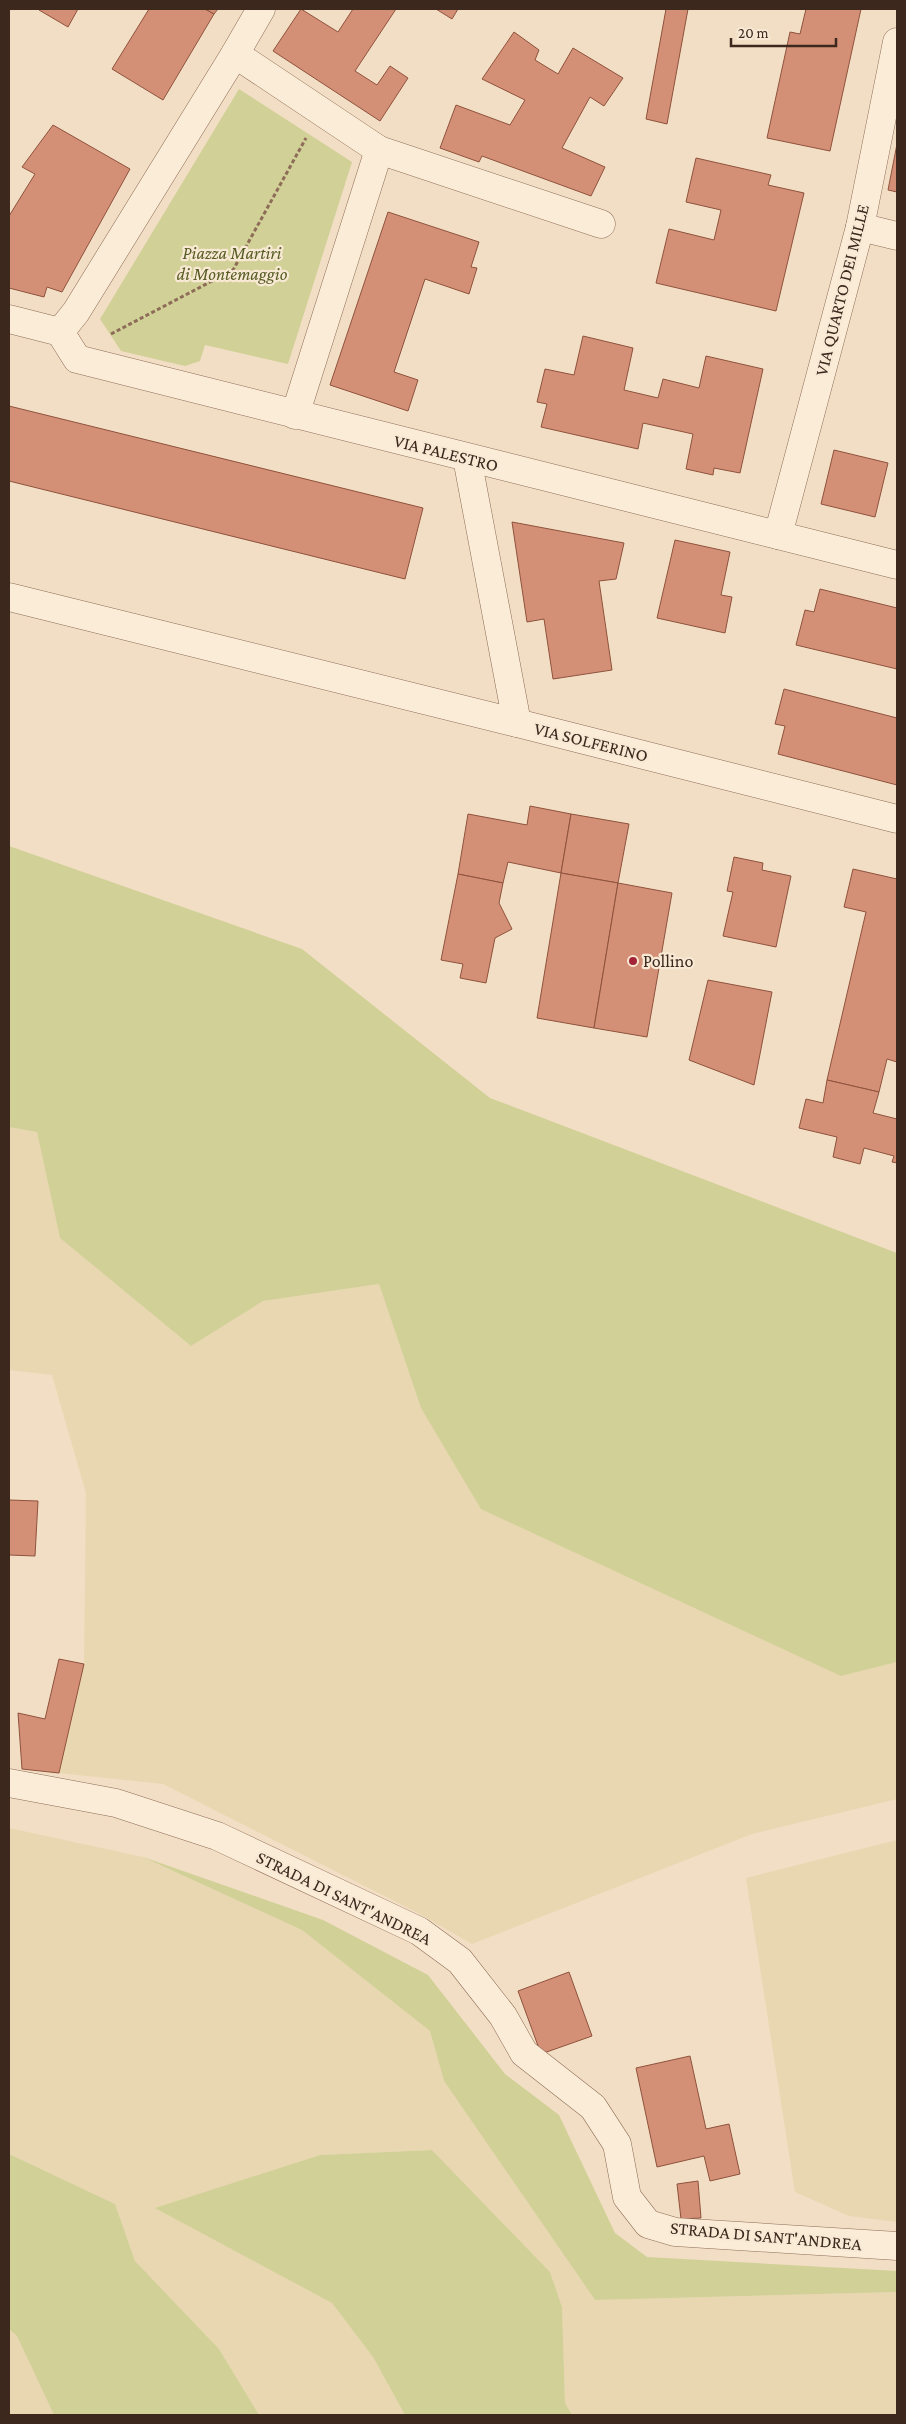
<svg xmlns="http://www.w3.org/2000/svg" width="906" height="2424" viewBox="0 0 906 2424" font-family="'Crimson Pro',serif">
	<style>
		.farmland { fill: #e8d7b0 }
		.green { fill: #d1d097 }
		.building { fill: #d39077; stroke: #8f523c }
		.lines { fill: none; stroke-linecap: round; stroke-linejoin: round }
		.minor-casing { stroke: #8e6d58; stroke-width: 29 }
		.path { stroke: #8e6d58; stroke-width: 3; stroke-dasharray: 4 2.5; stroke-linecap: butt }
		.minor { stroke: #fbecd8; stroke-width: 28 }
		.poi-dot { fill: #a22436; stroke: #f8e9d4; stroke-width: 2 }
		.labels { text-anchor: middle; stroke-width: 4.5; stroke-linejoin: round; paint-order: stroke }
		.park-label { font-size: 18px; font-style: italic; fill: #555b23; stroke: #f8e9d4 }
		.street-label { font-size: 18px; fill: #3d281e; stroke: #f8e9d4 }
		.poi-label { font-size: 18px; fill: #3d281e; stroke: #f8e9d4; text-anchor: start }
	</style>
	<rect width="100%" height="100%" fill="#f2dec4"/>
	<!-- farmland -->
	<g class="farmland">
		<polygon points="9,1127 37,1132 60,1238 191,1346 263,1301 379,1284 421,1408 841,1676 897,1662 897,1799 752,1834 472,1944 418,1913 163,1784 59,1773 84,1664 86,1493 52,1375 9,1370"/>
		<polygon points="9,1828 143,1857 302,1930 430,2031 444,2081 595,2300 897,2292 897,2415 572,2415 565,2403 562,2307 550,2272 432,2150 320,2155 156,2208 332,2303 373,2357 405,2415 259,2415 219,2349 135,2261 115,2204 9,2154"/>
		<polygon points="897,1840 897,2222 849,2216 795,2192 746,1878"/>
		<polygon points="9,2329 17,2336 54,2415 9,2415"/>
	</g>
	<!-- green -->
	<g class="green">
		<polygon points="239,89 352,162 288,364 205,345 200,361 185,366 121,351 100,319"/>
		<polygon points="9,846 302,949 490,1098 897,1253 897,1662 841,1676 481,1509 421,1408 379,1284 263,1301 191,1346 60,1238 37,1132 9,1127"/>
		<polygon points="143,1857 323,1920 428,1975 505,2074 559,2115 615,2233 647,2257 897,2271 897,2292 595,2300 444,2081 430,2031 302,1930"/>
		<polygon points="432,2150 550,2272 562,2307 565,2403 572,2415 405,2415 373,2357 332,2303 155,2208 320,2155"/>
		<polygon points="9,2154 115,2204 135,2261 219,2349 259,2415 54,2415 17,2336 9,2329"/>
	</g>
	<!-- building -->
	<g class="building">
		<polygon points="39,9 78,9 68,27 39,10"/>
		<polygon points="149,9 205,9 214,14 163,100 112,69"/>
		<polygon points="205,9 218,9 214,14"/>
		<polygon points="301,9 338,32 353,9 396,9 355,71 377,85 390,66 408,78 380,121 273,51"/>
		<polygon points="436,9 458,9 452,19"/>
		<polygon points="666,9 688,9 667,124 646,119"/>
		<polygon points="806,9 861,9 830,151 767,138 790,32 800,34"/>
		<polygon points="514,32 539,50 535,60 558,74 573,48 623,78 604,106 590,97 562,148 605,167 591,196 482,156 479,162 440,148 456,105 510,125 525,100 482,79"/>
		<polygon points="53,125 130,169 62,292 47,287 44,297 9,288 9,216 35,174 22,167"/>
		<polygon points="897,144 897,192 888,190"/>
		<polygon points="696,158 771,175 768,185 804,193 776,311 656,283 669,229 714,240 721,210 686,202"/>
		<polygon points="388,212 479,242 471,267 477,268 469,294 425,279 394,372 418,380 408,411 330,385"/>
		<polygon points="583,336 633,348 624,390 658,398 663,379 699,388 706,356 763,369 740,473 714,468 713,475 686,469 693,434 643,423 638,449 541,427 547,404 537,402 545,369 574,375"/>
		<polygon points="9,406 423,508 405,579 9,481"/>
		<polygon points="834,450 888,463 875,517 821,504"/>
		<polygon points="512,522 624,543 616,579 599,581 612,670 553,679 544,619 527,622"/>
		<polygon points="675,540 730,552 721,595 732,597 725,633 657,618"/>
		<polygon points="820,589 897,608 897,669 796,645 805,610 814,612"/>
		<polygon points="784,689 897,718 897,785 778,754 785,726 775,724"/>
		<polygon points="530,806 571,814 561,873 508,862 503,883 458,874 468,814 527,825"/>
		<polygon points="571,814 629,824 618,883 561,873"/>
		<polygon points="734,857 763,863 762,870 791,876 776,947 723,936 733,892 727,891"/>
		<polygon points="853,869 897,879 897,1062 887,1059 879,1092 827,1080 866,912 844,907"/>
		<polygon points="561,873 618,883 594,1028 537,1018"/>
		<polygon points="458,874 503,883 499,903 512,929 495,938 486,983 460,978 463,964 441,960"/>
		<polygon points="618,883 672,893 647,1037 594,1028"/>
		<polygon points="708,980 772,992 754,1085 689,1060"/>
		<polygon points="827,1080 879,1092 873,1113 897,1119 897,1163 892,1162 894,1156 864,1148 860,1164 833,1157 837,1137 799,1128 806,1099 823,1103"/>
		<polygon points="9,1500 38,1501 35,1556 9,1555"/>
		<polygon points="59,1659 84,1664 59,1773 22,1769 18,1713 45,1719"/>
		<polygon points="569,1972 592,2036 541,2054 518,1991"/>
		<polygon points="690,2056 706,2129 729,2124 740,2174 710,2181 704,2156 657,2167 636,2068"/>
		<polygon points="698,2181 701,2218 681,2219 677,2184"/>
	</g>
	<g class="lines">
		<!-- minor casing -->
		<g class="minor-casing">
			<g id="minor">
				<polyline points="235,54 261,9"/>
				<polyline points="379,150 601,224"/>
				<polyline points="860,227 897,236"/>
				<polyline points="9,319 60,332 77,359 897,565"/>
				<polyline points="60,332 76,312 235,54 379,150 295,415"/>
				<polyline points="467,458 517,723 897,819"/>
				<polyline points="778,535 860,227 897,42"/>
				<polyline points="9,597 517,723"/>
				<polyline points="9,1783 116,1803 217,1836 419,1931 460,1961 503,2016 524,2053 593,2107 617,2144 627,2197 648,2224 675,2232 897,2246"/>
			</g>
		</g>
		<!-- path -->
		<polyline class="path" points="111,334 233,270 306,138"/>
		<!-- minor -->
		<use href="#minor" class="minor"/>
	</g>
	<!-- markers -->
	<circle class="poi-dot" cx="633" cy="961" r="5"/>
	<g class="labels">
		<!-- park labels -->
		<g class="park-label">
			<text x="232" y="259">Piazza Martiri<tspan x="232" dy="21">di Montemaggio</tspan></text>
		</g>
		<!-- street labels -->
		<g class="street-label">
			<text transform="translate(842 290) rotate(-76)" y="6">VIA QUARTO DEI MILLE</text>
			<text transform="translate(446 453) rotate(14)" y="6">VIA PALESTRO</text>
			<text transform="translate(591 742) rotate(14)" y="6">VIA SOLFERINO</text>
			<text transform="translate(344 1898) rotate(26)" y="6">STRADA DI SANT'ANDREA</text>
			<text transform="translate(766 2236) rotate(5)" y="6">STRADA DI SANT'ANDREA</text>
		</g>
		<!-- poi labels -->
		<g class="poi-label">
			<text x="643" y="967">Pollino</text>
		</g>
	</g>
	<!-- border -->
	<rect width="906" height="2424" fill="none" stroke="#3d281e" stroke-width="20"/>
	<!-- scale -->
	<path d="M731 38v8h105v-8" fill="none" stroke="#3d281e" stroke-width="2.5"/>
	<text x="738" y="38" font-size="15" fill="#3d281e" stroke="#f8e9d4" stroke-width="4" paint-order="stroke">20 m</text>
</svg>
